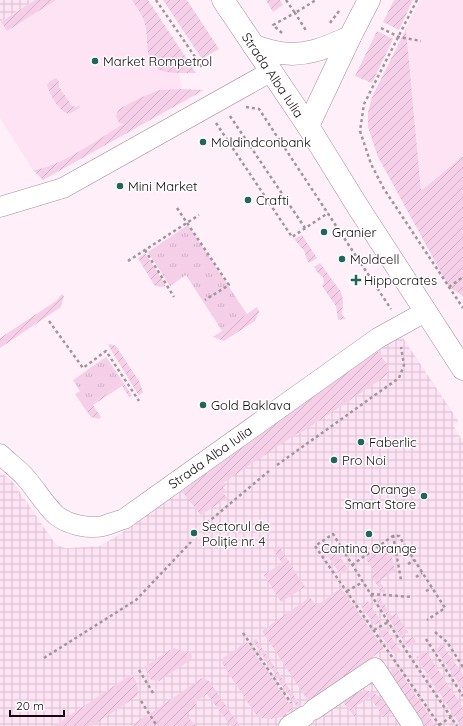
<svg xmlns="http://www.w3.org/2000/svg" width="463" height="726" viewBox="0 0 463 726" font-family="Quicksand,sans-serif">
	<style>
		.built { fill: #fde3f4 }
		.industrial { fill: url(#industrial-grid) }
		.park { fill: url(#park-tufts) }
		.garden { fill: url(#garden-furrows) }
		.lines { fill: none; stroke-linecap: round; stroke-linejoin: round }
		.minor-casing { stroke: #a58e9d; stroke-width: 21 }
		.major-casing { stroke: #a58e9d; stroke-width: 23 }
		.path { stroke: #a1949c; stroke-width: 2.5; stroke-dasharray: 3 3; stroke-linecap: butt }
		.minor { stroke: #fff; stroke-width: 20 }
		.major { stroke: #fff; stroke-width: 22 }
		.poi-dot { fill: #1f675c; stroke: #fff; stroke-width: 1.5 }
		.labels { text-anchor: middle; stroke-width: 3; stroke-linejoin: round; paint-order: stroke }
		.poi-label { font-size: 13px; fill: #11090f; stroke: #fff; text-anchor: start }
		.street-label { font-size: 13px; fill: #11090f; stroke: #fff }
	</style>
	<defs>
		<pattern id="industrial-grid" width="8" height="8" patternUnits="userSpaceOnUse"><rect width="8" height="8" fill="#fde3f4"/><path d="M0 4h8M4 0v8" fill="none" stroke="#d8c1d0"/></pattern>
		<pattern id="park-tufts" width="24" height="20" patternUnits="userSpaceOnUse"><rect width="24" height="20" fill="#f5cfe8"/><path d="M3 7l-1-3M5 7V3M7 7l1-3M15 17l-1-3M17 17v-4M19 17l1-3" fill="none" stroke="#d1b0c6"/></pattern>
		<pattern id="garden-furrows" width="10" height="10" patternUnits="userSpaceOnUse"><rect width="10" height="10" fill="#f5cfe8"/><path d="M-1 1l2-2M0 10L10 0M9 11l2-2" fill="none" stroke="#d1b0c6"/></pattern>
	</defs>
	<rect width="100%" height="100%" fill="#ffeff9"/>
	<!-- built -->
	<g class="built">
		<polygon points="35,0 132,0 140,13 145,24 149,59 153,65 161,70 179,72 182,89 76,153 41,170 33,170 0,118 0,22"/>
		<polygon points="420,0 463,0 463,156 421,192 406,29"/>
	</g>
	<!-- industrial -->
	<g class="industrial">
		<polygon points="0,0 35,0 0,22"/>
		<polygon points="401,335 459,422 453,425 463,442 463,726 0,726 0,472 13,482 56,545 66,548 100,546 117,536 182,491 377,350"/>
	</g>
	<!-- park -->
	<g class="park">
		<polygon points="188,225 247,314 222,331 186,275 170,286 148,252"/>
		<polygon points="106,357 123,382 85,409 75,394 80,391 73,380"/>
	</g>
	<!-- garden -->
	<g class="garden">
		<polygon points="35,0 56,0 7,31 1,22"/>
		<path d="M132,0H148L196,73C185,73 172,74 162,71C143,64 149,40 145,24C143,16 137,8 132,0Z"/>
		<polygon points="163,0 187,0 219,49 202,59"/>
		<polygon points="266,0 280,0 283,5 273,12"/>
		<polygon points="394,0 413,0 399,30 383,22"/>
		<polygon points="406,29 421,191 463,156 463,296 449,287 378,157 368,127 368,112 372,97"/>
		<polygon points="377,31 393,39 372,83 355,76"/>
		<path d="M56,78L59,82V87L72,106L77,107L79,105L80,108L69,114C59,112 50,95 47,85L50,81Z"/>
		<path d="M182,89L204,90L43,180L33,170C56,169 102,137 123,124L119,123L116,116L119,109L140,98L159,90Z"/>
		<polygon points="302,235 317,258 309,263 306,258 305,252 294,239"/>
		<polygon points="145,253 166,286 160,287 154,285 138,258"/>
		<polygon points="320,263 341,292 343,301 342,315 346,319 338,320 336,306 322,286 324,283 323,277 318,273 314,267"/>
		<polygon points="62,294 64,296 61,307 0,348 0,338 56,301"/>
		<polygon points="257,307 259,312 255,321 224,341 213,337"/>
		<polygon points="110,344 116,346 139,381 143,392 139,396 108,345"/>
		<polygon points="377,350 388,366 388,373 383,378 302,432 296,434 223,483 225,486 223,487 226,491 223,493 227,498 201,515 182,491"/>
		<polygon points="123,382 132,396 129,397 122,386 93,405 101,417 99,419 91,417 85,409"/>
		<polygon points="389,544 395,571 379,581 386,591 382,593 372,577 374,571 366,559"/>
		<polygon points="332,545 348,569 340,574 324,550"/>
		<polygon points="279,546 305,587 281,602 264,575 282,563 273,550"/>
		<polygon points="341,588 384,649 308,701 262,631 310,597 316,606"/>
		<polygon points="379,597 392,616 396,613 408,632 403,635 406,641 413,637 416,642 408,647 376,600"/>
		<polygon points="368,601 381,621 375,625 361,606"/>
		<polygon points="385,628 400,650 394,654 379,632"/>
		<polygon points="256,639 300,705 297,707 253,641"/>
		<polygon points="247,642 293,709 286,713 287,716 270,719 259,718 254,712 222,663 223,658"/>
		<polygon points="442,644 463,675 463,690 436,649"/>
		<polygon points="173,648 191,653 192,657 189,661 159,681 151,680 144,667"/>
		<polygon points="426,651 463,708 463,726 461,726 416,657"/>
		<polygon points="396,666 436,726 424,726 389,672"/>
		<path d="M132,674C136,681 140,689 137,696L92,726H54Z"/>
		<polygon points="202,678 209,681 240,726 231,726 207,694 195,702 197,706 186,715 196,726 130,726 154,711"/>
		<path d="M365,690C379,693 385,702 392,713L384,718L370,697L353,708L357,716L355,717L343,702L356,693Z"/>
	</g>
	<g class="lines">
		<!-- minor casing -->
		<g class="minor-casing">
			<g id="minor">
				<polyline points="0,207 63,188 270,72"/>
				<path d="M0,454C8,462 18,469 25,477C36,489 44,504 56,515C68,525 89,529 103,526C110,524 117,521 124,519L378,338L425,312"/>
				<polyline points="313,710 375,668 413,726"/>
				<polyline points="289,726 305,716"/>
			</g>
		</g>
		<!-- major casing -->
		<g class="major-casing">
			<g id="major">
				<polyline points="223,0 308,126 358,207 463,369"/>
				<path d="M254,46C263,49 272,52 281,53C307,57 327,47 350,37"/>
				<polyline points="308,126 350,37 369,0"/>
			</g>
		</g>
		<!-- path -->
		<g class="path">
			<polyline points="156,0 202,67"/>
			<polyline points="286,0 295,13 316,0"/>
			<polyline points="417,0 364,104 360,131 371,164 384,189 463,308"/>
			<polyline points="330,23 339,11"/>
			<polyline points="381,28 399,37 421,41"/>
			<polyline points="282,33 273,25 295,13 307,32"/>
			<polyline points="246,107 259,109 391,309"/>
			<polyline points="230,116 305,228"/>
			<polyline points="216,123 292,237 328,213"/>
			<polyline points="177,208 229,285 205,300"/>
			<polyline points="145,250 174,297"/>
			<polyline points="128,261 199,215"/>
			<polyline points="449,287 463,277"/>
			<polyline points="49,321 83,368 106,351 139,401"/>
			<polyline points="277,465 399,378 404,365 401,347"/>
			<polyline points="207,523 269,471"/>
			<polyline points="393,535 401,580"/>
			<polyline points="408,564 414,560"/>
			<polyline points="352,565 393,536 399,536 445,608 427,620"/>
			<polyline points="416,577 422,573"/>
			<polyline points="347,591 363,582"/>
			<polyline points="426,591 432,588"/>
			<polyline points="371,594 412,597"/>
			<polyline points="374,630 388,622"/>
			<polyline points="435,632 447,642 463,667"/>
			<polyline points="243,633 291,703"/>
			<polyline points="426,639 463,696"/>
			<polyline points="44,658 136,600 191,542"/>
			<polyline points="139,670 153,693"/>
			<polyline points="141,701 157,726"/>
			<polyline points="439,725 451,717"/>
			<polyline points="440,726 315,546 333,534 407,652 457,726"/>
		</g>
		<!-- minor -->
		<use href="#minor" class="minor"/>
		<!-- major -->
		<use href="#major" class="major"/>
	</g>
	<!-- markers -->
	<g class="poi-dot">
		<circle cx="95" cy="61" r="4"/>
		<circle cx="203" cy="142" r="4"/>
		<circle cx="120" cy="186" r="4"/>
		<circle cx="248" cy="200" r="4"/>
		<circle cx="324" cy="232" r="4"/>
		<circle cx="342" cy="259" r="4"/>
		<path d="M354 274h4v4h4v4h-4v4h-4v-4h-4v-4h4z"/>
		<circle cx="203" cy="405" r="4"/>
		<circle cx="361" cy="442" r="4"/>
		<circle cx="334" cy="460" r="4"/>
		<circle cx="424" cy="496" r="4"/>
		<circle cx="194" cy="533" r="4"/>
		<circle cx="369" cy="534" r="4"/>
	</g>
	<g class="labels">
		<!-- poi labels -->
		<g class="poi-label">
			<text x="103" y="66">Market Rompetrol</text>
			<text x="211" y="147">Moldindconbank</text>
			<text x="128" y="191">Mini Market</text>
			<text x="256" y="205">Crafti</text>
			<text x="332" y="237">Granier</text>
			<text x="350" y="264">Moldcell</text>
			<text x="364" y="285">Hippocrates</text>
			<text x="211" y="410">Gold Baklava</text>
			<text x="369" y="447">Faberlic</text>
			<text x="342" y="465">Pro Noi</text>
			<text x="416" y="494" text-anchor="end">Orange<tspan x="416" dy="15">Smart Store</tspan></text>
			<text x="202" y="531">Sectorul de<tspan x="202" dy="15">Poliție nr. 4</tspan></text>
			<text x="369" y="553" text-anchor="middle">Cantina Orange</text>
		</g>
		<!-- street labels -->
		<g class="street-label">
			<text transform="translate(273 75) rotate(56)" y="5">Strada Alba Iulia</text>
			<text transform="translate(210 457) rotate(-35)" y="5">Strada Alba Iulia</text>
		</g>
	</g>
	<!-- scale -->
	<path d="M10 710v6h54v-6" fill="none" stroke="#11090f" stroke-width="2"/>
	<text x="16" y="710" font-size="12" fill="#11090f" stroke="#ffffff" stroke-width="3" paint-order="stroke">20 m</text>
</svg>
